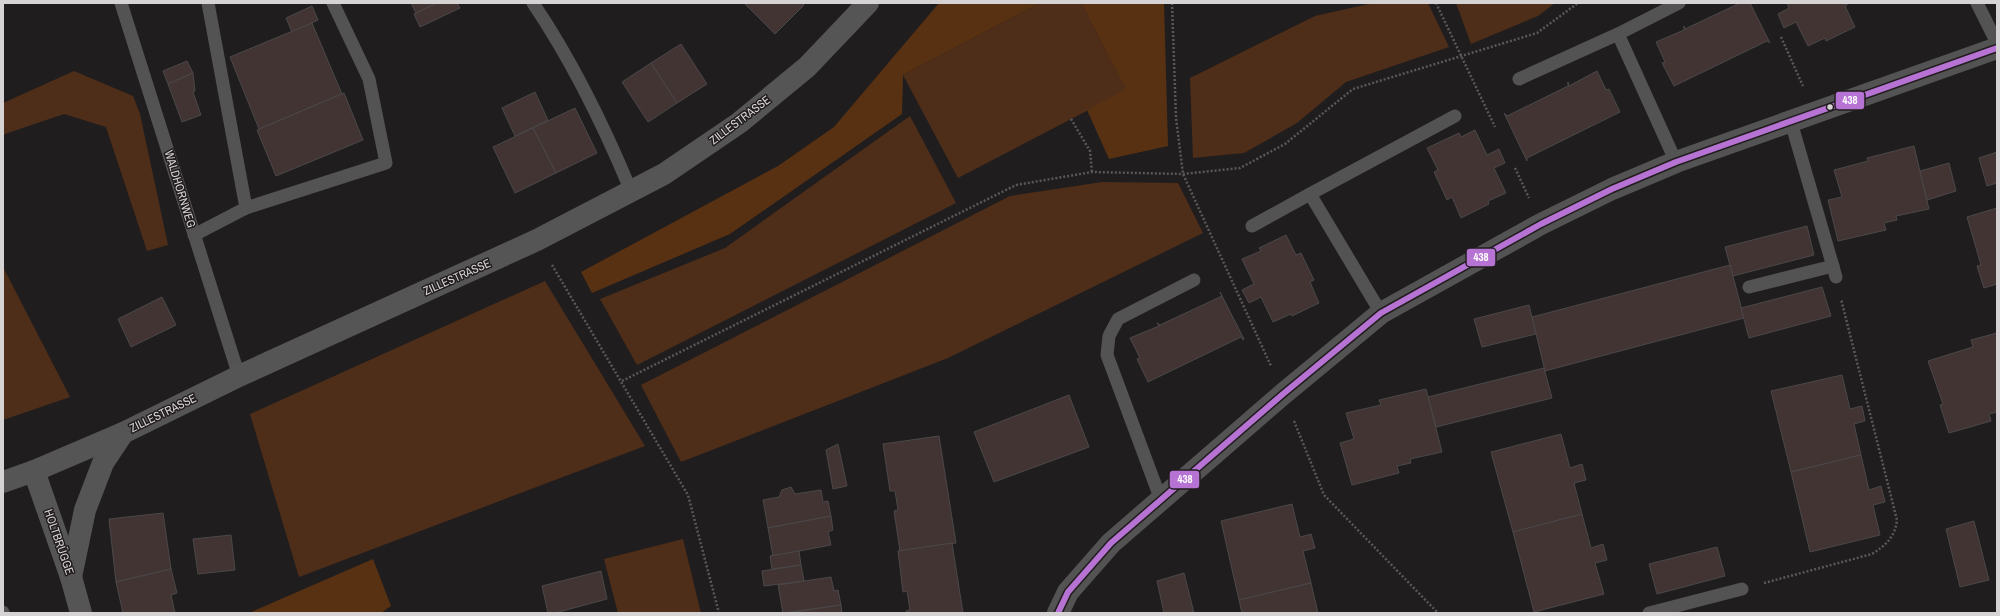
<svg xmlns="http://www.w3.org/2000/svg" width="2000" height="616" viewBox="0 0 2000 616" font-family="'Archivo Narrow',sans-serif">
	<style>
		.green { fill: #4e2e19 }
		.forest { fill: #583112 }
		.building { fill: #433434; stroke: #4b4849 }
		.lines { fill: none; stroke-linecap: round; stroke-linejoin: round }
		.path { stroke: #5a5859; stroke-width: 2.5; stroke-dasharray: 2 2; stroke-linecap: butt }
		.service { stroke: #545354; stroke-width: 13 }
		.minor { stroke: #545354; stroke-width: 22 }
		.secondary { stroke: #565555; stroke-width: 22 }
		.bus-1-casing { stroke: #211c1d; stroke-width: 9 }
		.bus-1 { stroke: #b673d3; stroke-width: 6 }
		.bus-dot { fill: #d6d3d4; stroke: #211c1d; stroke-width: 1.5 }
		.labels { text-anchor: middle; stroke-width: 3; stroke-linejoin: round; paint-order: stroke }
		.street-label { font-size: 12px; fill: #d6d3d4; stroke: #211c1d }
		.line-badge { stroke: #211c1d; stroke-width: 1.5 }
		.badge-label { font-size: 11px; text-anchor: middle; font-weight: bold; fill: #fff }
	</style>
	<rect width="100%" height="100%" fill="#201d1e"/>
	<!-- green -->
	<g class="green">
		<polygon points="1040,3 1081,3 1127,90 958,178 903,75"/>
		<polygon points="1373,3 1428,3 1449,47 1346,82 1297,123 1244,153 1193,158 1190,78 1315,16"/>
		<polygon points="1456,3 1555,3 1538,16 1471,44"/>
		<polygon points="74,71 133,96 140,114 168,245 147,251 106,127 64,114 5,134 3,137 3,103"/>
		<polygon points="910,116 956,203 637,365 600,299 725,248"/>
		<polygon points="1102,182 1178,183 1203,233 948,358 681,462 641,385 1010,196"/>
		<polygon points="3,267 70,397 3,420"/>
		<polygon points="545,281 645,446 299,577 250,414"/>
		<polygon points="683,539 701,613 618,613 604,559"/>
	</g>
	<!-- forest -->
	<g class="forest">
		<polygon points="939,3 1040,3 903,75 902,114 730,234 592,293 581,272 778,166 834,127"/>
		<polygon points="1081,3 1164,3 1168,146 1109,159 1087,110 1126,89"/>
		<polygon points="373,559 391,606 381,613 249,613"/>
	</g>
	<!-- building -->
	<g class="building">
		<polygon points="411,3 437,3 416,13"/>
		<polygon points="437,3 457,3 460,8 420,27 414,14"/>
		<polygon points="744,3 802,3 804,5 775,34"/>
		<polygon points="1740,3 1750,3 1770,43 1767,41 1674,86 1662,63 1665,62 1656,42 1684,30 1684,26 1685,29"/>
		<polygon points="1787,3 1849,3 1845,6 1855,27 1826,41 1825,38 1808,46 1796,22 1784,28 1778,14 1789,8"/>
		<polygon points="312,6 318,20 292,32 286,18"/>
		<polygon points="312,23 342,94 259,129 230,57"/>
		<polygon points="681,44 707,84 677,103 651,63"/>
		<polygon points="187,61 193,73 168,84 163,71"/>
		<polygon points="651,63 677,103 648,122 622,82"/>
		<polygon points="1597,71 1606,90 1609,89 1620,112 1527,158 1527,161 1504,113 1507,116 1568,86 1568,82 1569,86"/>
		<polygon points="193,73 195,91 193,92 201,115 182,122 168,84"/>
		<polygon points="535,92 548,120 515,136 502,108"/>
		<polygon points="344,93 363,140 276,176 257,130"/>
		<polygon points="575,108 597,153 556,173 533,128"/>
		<polygon points="533,128 556,173 515,193 493,147"/>
		<polygon points="1475,130 1487,155 1499,149 1505,163 1494,168 1506,193 1488,201 1489,204 1461,218 1452,197 1447,200 1434,172 1438,170 1427,148 1459,133 1461,137"/>
		<polygon points="1914,146 1929,209 1896,216 1897,220 1884,223 1886,230 1838,241 1828,200 1842,197 1834,170 1868,161 1867,158"/>
		<polygon points="1997,152 1997,183 1987,186 1979,158"/>
		<polygon points="1949,163 1956,191 1927,200 1920,171"/>
		<polygon points="1997,208 1997,284 1984,288 1977,266 1981,265 1967,217"/>
		<polygon points="1807,226 1814,255 1733,276 1725,247"/>
		<polygon points="1286,235 1296,255 1301,253 1314,280 1310,282 1319,303 1292,316 1291,314 1273,322 1261,297 1249,303 1242,290 1254,284 1242,259 1261,251 1259,248"/>
		<polygon points="1730,265 1744,318 1545,371 1532,317"/>
		<polygon points="1822,287 1831,316 1749,338 1741,308"/>
		<polygon points="1220,292 1244,339 1243,340 1241,337 1148,382 1137,359 1140,358 1130,338 1159,326 1157,323 1160,325 1222,296"/>
		<polygon points="162,297 176,325 131,347 118,319"/>
		<polygon points="1529,305 1536,334 1482,347 1474,319"/>
		<polygon points="1997,333 1997,412 1989,414 1991,421 1949,433 1940,405 1943,404 1928,361 1973,347 1971,340"/>
		<polygon points="1544,368 1552,398 1436,427 1428,397"/>
		<polygon points="1842,375 1850,409 1862,406 1865,421 1854,424 1861,455 1791,472 1771,391"/>
		<polygon points="1426,389 1442,452 1410,459 1411,463 1397,466 1399,473 1352,485 1340,443 1354,439 1346,413 1381,405 1379,400"/>
		<polygon points="1069,395 1089,447 994,482 974,432"/>
		<polygon points="1561,434 1570,468 1582,464 1586,480 1574,483 1582,514 1513,532 1491,452"/>
		<polygon points="939,436 956,543 900,551 894,511 898,510 895,491 890,491 883,444"/>
		<polygon points="838,444 847,486 833,489 826,450"/>
		<polygon points="1861,455 1869,490 1881,486 1885,502 1873,505 1880,535 1810,552 1791,472"/>
		<polygon points="791,487 795,494 821,490 823,502 828,501 831,516 768,528 763,500 779,497 782,490"/>
		<polygon points="1292,504 1300,537 1311,534 1315,548 1303,551 1311,583 1239,600 1221,521"/>
		<polygon points="163,513 171,569 116,582 109,519"/>
		<polygon points="1582,514 1591,548 1603,544 1607,560 1595,563 1604,594 1534,612 1513,532"/>
		<polygon points="831,516 833,530 828,532 831,545 773,556 768,528"/>
		<polygon points="1974,521 1989,580 1960,587 1946,529"/>
		<polygon points="231,535 235,570 198,574 193,539"/>
		<polygon points="952,543 963,613 906,613 906,611 910,610 907,591 903,592 898,551"/>
		<polygon points="1717,547 1725,576 1657,594 1649,564"/>
		<polygon points="799,551 801,565 772,569 770,556"/>
		<polygon points="801,565 804,581 764,586 762,571"/>
		<polygon points="171,569 177,593 171,595 175,613 123,613 116,582"/>
		<polygon points="601,571 607,599 555,613 548,613 542,586"/>
		<polygon points="1184,573 1194,613 1164,613 1157,581"/>
		<polygon points="831,577 834,591 838,590 841,605 783,613 778,585"/>
		<polygon points="1311,583 1318,613 1242,613 1239,600"/>
		<polygon points="841,605 842,613 787,613"/>
	</g>
	<g class="lines">
		<!-- path -->
		<g class="path">
			<polyline points="1172,3 1176,118 1183,174 1271,366"/>
			<polyline points="1436,3 1495,127"/>
			<polyline points="1781,37 1803,86"/>
			<polyline points="1071,119 1090,151 1092,172"/>
			<polyline points="1515,168 1529,198"/>
			<polyline points="552,265 688,495 719,613"/>
			<polyline points="622,381 1016,185 1092,172 1183,174 1240,168 1285,144 1353,89 1537,33 1578,3"/>
			<polyline points="1294,421 1324,495 1438,613"/>
			<path d="M1764,583L1872,554C1886,545 1895,537 1897,520L1841,299"/>
		</g>
		<!-- service -->
		<g class="service">
			<polyline points="121,3 239,376"/>
			<polyline points="208,3 246,208"/>
			<path d="M533,3C573,62 604,126 631,191"/>
			<polyline points="1977,3 1997,43"/>
			<polyline points="1519,79 1618,34"/>
			<polyline points="1791,122 1836,277"/>
			<polyline points="1676,162 1618,34 1679,3"/>
			<polyline points="1252,226 1310,194"/>
			<polyline points="194,235 246,208 386,163 369,79 333,3"/>
			<polyline points="1749,287 1833,266"/>
			<polyline points="1381,313 1310,194 1455,116"/>
			<polyline points="1161,500 1107,355 1109,336 1118,319 1194,280"/>
			<polyline points="3,612 3,613"/>
			<polyline points="1649,613 1742,589"/>
		</g>
		<!-- minor -->
		<polyline class="minor" points="1058,613 1068,592 1111,543 1283,394 1381,313 1541,224 1612,189 1676,162 1997,48"/>
		<!-- secondary -->
		<g class="secondary">
			<polyline points="34,471 71,577 81,613"/>
			<polyline points="3,482 34,471 123,433 239,376 537,240 664,174 739,123 807,67 868,3"/>
			<polyline points="71,577 85,510 103,463 123,433"/>
		</g>
		<!-- bus-1 casing -->
		<g class="bus-1-casing">
			<polyline id="bus-1" points="1058,613 1068,592 1111,543 1283,394 1381,313 1541,224 1612,189 1676,162 1997,48"/>
		</g>
		<!-- bus-1 -->
		<use href="#bus-1" class="bus-1"/>
	</g>
	<!-- markers -->
	<circle class="bus-dot" cx="1830" cy="107" r="3.5"/>
	<g class="labels">
		<!-- street labels -->
		<g class="street-label">
			<text transform="translate(740 120) rotate(-37)" y="4">ZILLESTRASSE</text>
			<text transform="translate(180 189) rotate(73)" y="4">WALDHORNWEG</text>
			<text transform="translate(457 277) rotate(-24)" y="4">ZILLESTRASSE</text>
			<text transform="translate(163 413) rotate(-26)" y="4">ZILLESTRASSE</text>
			<text transform="translate(59 542) rotate(71)" y="4">HOLTBRÜGGE</text>
		</g>
	</g>
	<g class="line-badge">
		<rect x="1835" y="91" width="30" height="19" rx="4" fill="#b673d3"/>
		<rect x="1466" y="248" width="30" height="19" rx="4" fill="#b673d3"/>
		<rect x="1169" y="470" width="31" height="19" rx="4" fill="#b673d3"/>
	</g>
	<g class="badge-label">
		<text x="1850" y="104">438</text>
		<text x="1481" y="261">438</text>
		<text x="1185" y="483">438</text>
	</g>
	<!-- border -->
	<rect width="2000" height="616" fill="none" stroke="#d6d3d4" stroke-width="8"/>
</svg>
